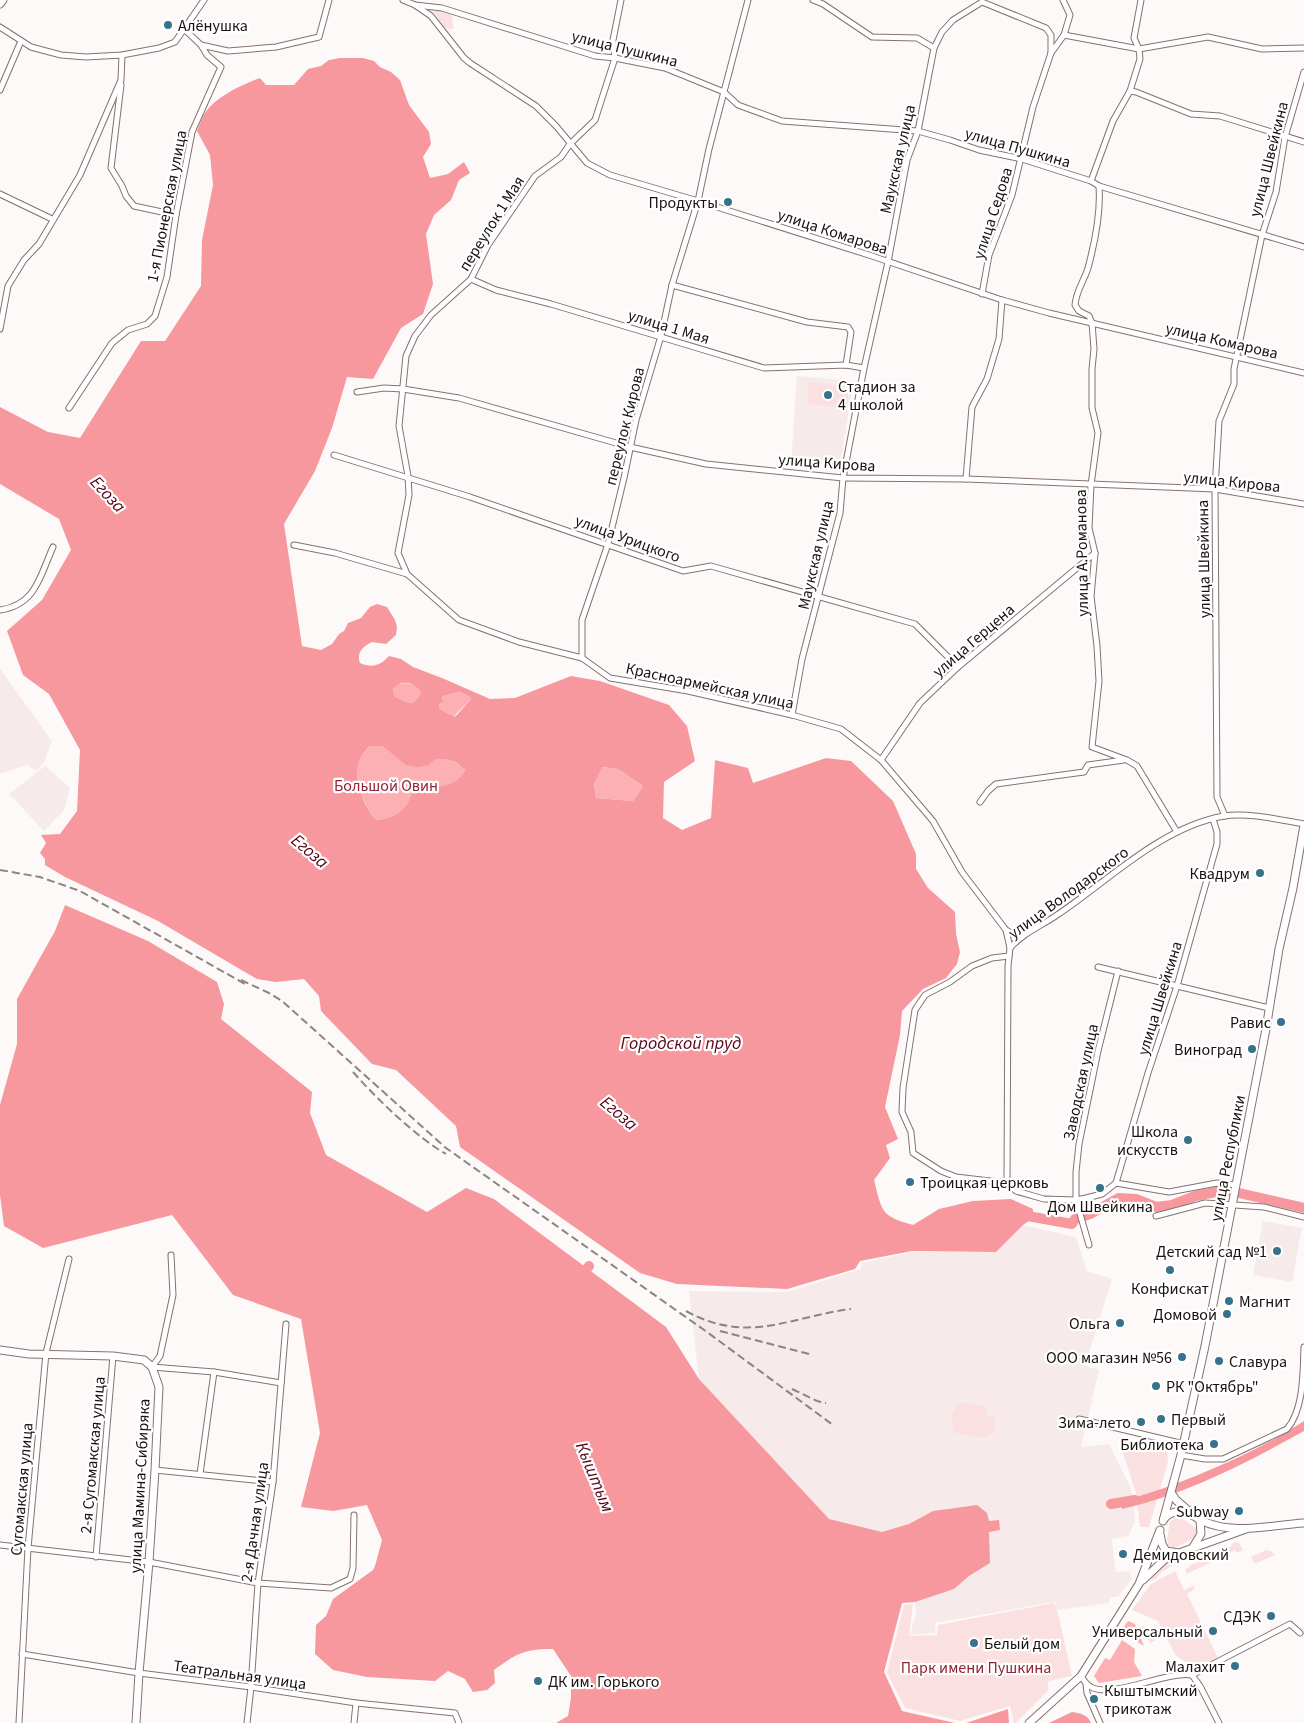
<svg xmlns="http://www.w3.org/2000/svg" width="1304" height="1723" viewBox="0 0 1304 1723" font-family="'Source Sans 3',sans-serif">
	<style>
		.built { fill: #f7eaeb }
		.green { fill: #fae0e1 }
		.forest { fill: #fdb0b3 }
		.water { fill: #f6989d; fill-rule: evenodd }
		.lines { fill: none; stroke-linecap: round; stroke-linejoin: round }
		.river { stroke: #f6989d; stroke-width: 10 }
		.minor-casing { stroke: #857171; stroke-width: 7 }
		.major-casing { stroke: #857171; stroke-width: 9 }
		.minor { stroke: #fff; stroke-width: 5 }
		.major { stroke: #fff; stroke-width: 7 }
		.rail { stroke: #8b8585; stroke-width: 2; stroke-dasharray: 8 4; stroke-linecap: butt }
		.poi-dot { fill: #36728a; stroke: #fff; stroke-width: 2 }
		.labels { text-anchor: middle; stroke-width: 4.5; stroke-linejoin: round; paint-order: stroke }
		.poi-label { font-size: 16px; fill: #191111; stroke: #fff; text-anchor: end }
		.street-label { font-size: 16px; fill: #191111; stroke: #fff }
		.park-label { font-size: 16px; fill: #902335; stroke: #fff }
		.water-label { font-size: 18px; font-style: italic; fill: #5a0418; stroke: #fff }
	</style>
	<rect width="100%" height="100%" fill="#fef9f9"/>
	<!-- built -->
	<g class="built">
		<polygon points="797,376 854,381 840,464 791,464"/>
		<polygon points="0,669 52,741 44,762 37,771 27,765 0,774"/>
		<polygon points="45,766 70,788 64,810 44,831 9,794"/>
		<polygon points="1263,1221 1302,1228 1292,1282 1253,1275"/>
		<polygon points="1023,1225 1076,1237 1087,1271 1112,1279 1085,1366 1099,1370 1081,1447 1109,1444 1131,1488 1135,1520 1129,1536 1112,1539 1116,1572 1130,1571 1132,1579 1118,1597 1110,1597 1109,1603 1058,1610 1055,1602 935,1623 936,1633 910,1635 916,1614 915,1602 954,1589 969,1576 989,1563 989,1521 977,1505 933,1511 909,1524 882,1532 829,1519 699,1379 689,1291 787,1292 861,1269 862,1263 912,1252 996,1252"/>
	</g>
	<!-- green -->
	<g class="green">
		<polygon points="439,10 452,15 453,29 444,28 434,12"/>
		<polygon points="809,382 849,387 847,409 807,404"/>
		<path d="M961,1402L986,1406L987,1415L995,1418V1431C983,1442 968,1436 954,1432C950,1419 951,1411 961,1402Z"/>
		<polygon points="1126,1440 1151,1444 1167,1449 1168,1462 1149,1527 1140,1527 1136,1493 1123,1453"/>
		<polygon points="1178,1517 1182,1518 1197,1529 1198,1532 1196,1537 1174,1548 1168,1545 1167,1540 1170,1521"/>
		<polygon points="1236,1542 1240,1544 1243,1550 1237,1553 1235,1550 1227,1554 1224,1550 1232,1546 1231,1544"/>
		<polygon points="1266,1550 1271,1551 1275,1555 1255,1564 1251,1557"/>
		<polygon points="1215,1554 1218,1559 1187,1574 1185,1570 1192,1564 1196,1564 1199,1560 1203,1561 1206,1557"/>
		<path d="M1172,1561L1174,1565L1161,1572L1157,1578L1151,1581C1154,1569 1162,1566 1172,1561Z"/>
		<polygon points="1175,1571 1184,1590 1193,1586 1195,1589 1187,1594 1218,1658 1194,1670 1192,1666 1176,1656 1158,1621 1132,1610 1151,1584"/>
		<polygon points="1054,1603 1057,1609 1072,1676 1048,1681 1048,1691 1016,1723 1014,1723 1010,1706 960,1721 905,1708 887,1673 904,1605 913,1604 909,1636 937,1635 938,1625"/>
		<polygon points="1143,1626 1150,1628 1156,1640 1150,1643 1142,1627"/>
	</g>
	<!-- forest -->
	<g class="forest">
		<path d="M404,683L416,685L421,692C412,710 408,701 395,697L393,688L395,685Z"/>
		<polygon points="460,692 470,697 471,699 456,714 455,717 440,709 439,704 441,703 443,696"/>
		<path d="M370,746H382L407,765H429L436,759H445L456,762L465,770C455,789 436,787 416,786C412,792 410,798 407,804C400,815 387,819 376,820C363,805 350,774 362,755C364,752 368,749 370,746Z"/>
		<polygon points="601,767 618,769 643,786 633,801 596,798 594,784"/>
		<polygon points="1128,1621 1135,1624 1144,1646 1120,1632"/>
		<polygon points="1122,1640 1135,1649 1134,1662 1142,1676 1099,1683 1094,1676 1105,1658 1110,1660"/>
	</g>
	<!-- water -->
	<g class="water">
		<path d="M340,58H363L374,61L380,67L391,72L400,80L409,105L429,132L431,144L423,157L430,178L448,174L464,162L470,173L459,180L451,200L434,215L426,234L433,284L423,314L401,328L373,379L347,377L332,428L315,471L284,524L302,646L321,650L332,644L339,634L344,631L348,623L361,618L370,607L377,604L387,607L395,620L397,627L396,635L386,644L372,642C364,646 356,652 360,663C372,668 380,666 389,656L401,659L413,667L442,678L490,699L515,698L571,676L600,681L669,705L687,726L695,761L664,782L663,818L682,830L711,818L715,760L748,768L753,783L826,758L851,761L893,801L916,854V869L928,888L955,912L956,934L960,952L957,964L946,978L923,989L902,1011L900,1035L885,1107L898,1139L886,1145L890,1158L874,1180C882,1211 880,1216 913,1225L939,1209L973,1201L1011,1199L1033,1209V1218L1023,1225L996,1252L912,1251L860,1261L855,1269L787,1289L677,1284L640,1273L460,1147L456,1126L396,1070L372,1064L321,1011L319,996L304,979L276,982L257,979L158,921L65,877L45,865V859L40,853L46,843L41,835L60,834L77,811L80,750L49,694L23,675L7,631L42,600L71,550L59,519L0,484V407L48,432L80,438L141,341H165L201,286L202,240L213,185L210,155L197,131C199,126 201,121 203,116C213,98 241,85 260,78L266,85H294L308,69L321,66L329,60ZM401,683C410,682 416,685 421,692C412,710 408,701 395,697L393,688ZM460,692L470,697L471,699L455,717L440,709L439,704L443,702L442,698L443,696ZM370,746H382L406,765L417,767L429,765L436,759H445L456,762L465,770C455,789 435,787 416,786C412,792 410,798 407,804C400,815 387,819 376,820C364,807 353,780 359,762C361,755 365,751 370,746ZM602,767L618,769L643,786L633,801L596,798L594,784Z"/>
		<path d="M65,905L148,941L217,982L224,1004L221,1019L312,1092L310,1113L326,1155L427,1212L466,1188L494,1199L666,1327L699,1379L829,1519L882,1532L909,1524L933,1511L977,1505L987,1513L989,1521L999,1520L1000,1530L989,1532L990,1563L969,1576L954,1589L915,1602L902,1603L884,1672L902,1711L955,1723H556L568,1716L571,1698V1676L553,1649C525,1649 517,1653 494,1670L495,1683L487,1690L473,1692L465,1679L448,1671L435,1681L367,1677L333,1670L315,1654L316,1625L326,1616L333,1599L373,1570L375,1566L382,1540L367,1505L333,1511L301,1507L320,1433L301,1319L233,1295L172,1215L43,1248L4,1226L0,1195V1105L17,1044V999L55,931Z"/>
		<path d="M1304,1421V1431C1246,1463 1187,1494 1122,1509V1500C1148,1495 1172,1485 1198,1475C1234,1460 1271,1443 1304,1421Z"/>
		<polygon points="1008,1709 1009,1723 966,1723"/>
		<path d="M1072,1712C1080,1713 1088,1715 1091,1723H1049Z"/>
	</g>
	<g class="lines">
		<!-- river -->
		<g class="river">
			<polyline points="1022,1215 1072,1224 1075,1219 1090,1214 1119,1198 1136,1199 1156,1207 1172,1205 1195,1196 1226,1190 1304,1208"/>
			<polyline points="579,1280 589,1266"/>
			<polyline points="1111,1504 1135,1500"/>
		</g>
		<!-- minor casing -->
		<g class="minor-casing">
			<g id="minor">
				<polyline points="403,0 415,5 442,8 595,56 615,58 665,68 724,92 738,105 782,121 918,131 950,140 979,150 1022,159 1091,181 1099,186 1304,247"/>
				<polyline points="813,0 823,4 872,37 917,38 934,48"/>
				<polyline points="415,5 431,16 464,58 470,63 536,106 556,126 587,163 610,175 698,201 872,256 1002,300 1049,313 1304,373"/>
				<polyline points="0,27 31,47 61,55 86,57 122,55 159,48 175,42 204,0"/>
				<polyline points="184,29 201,45"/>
				<polyline points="1064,35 1139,49 1208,37 1262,49 1304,48"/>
				<polyline points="121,85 111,168 122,186 126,196 134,206 176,215"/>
				<polyline points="0,90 21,41"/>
				<polyline points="1130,91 1136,92 1191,114 1220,116 1304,142"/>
				<polyline points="1091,181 1113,121 1130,91 1140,59 1139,49 1134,38 1141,0"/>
				<path d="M1099,186C1101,213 1095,242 1088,268C1084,281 1076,291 1075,305L1079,311L1089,316L1092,323L1094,349L1092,369V408L1098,433L1091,485L1089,528L1095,553L1091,596L1097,646L1099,681L1092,747L1127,760L1137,766L1177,832"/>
				<polyline points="0,194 52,219"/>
				<polyline points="471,279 496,290 551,304 764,368 846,365 864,368"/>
				<polyline points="672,285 807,322 848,327 851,332 846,365"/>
				<polyline points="982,294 989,255 1012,195 1033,107 1051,53 1064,35 1070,15 1063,0"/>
				<polyline points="0,329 8,286 24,260 39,244 80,175 121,80 122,55"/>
				<polyline points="357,392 384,388 403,389 459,398 630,447 706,464 843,478 966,479 1215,489 1304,504"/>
				<polyline points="69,408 112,343 128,330 147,324 155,316 167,277 176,215 192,132 221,67 207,55 201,45 228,51 276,47 319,37 329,0"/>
				<polyline points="334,455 470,497 683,571 711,566 915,624 958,667"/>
				<polyline points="966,479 972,407 987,379 999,339 1002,300"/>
				<polyline points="294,545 335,553 407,574 459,620 519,642 582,658 610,678 688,691 792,715 841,729 881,760 933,821 962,872 1006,930 1010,948"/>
				<polyline points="407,574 398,553 409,495 408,476 399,426 406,356 415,336 431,315 471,279 488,245 535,176 561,157 570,144 595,120 615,58 613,40 621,0"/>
				<path d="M0,610C36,605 40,576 53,547"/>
				<polyline points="582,658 582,620 608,544 624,478 636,420 661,336 672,285 698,201 709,149 748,0"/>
				<polyline points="792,715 802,659 840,513 843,478 864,368 888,262 907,160 918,131 934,48 942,32 953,20 982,2 1046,28 1051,35 1051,53"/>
				<polyline points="881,760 920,703 958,667 1095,553"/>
				<polyline points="980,802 988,791 996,784 1084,772 1088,765 1124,760"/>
				<polyline points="1225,816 1217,797 1215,489 1219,421 1234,384 1234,369 1262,235 1276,192 1285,137 1304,72"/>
				<polyline points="1006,930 1013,934 1024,935"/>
				<polyline points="1009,956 992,958 972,966 950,982 925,995 915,1010 903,1088 902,1112 911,1132 913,1153 941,1171 956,1177 1007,1183 1016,1191 1044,1199 1076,1200 1086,1198 1102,1194 1116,1183 1169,1192 1217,1183 1236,1185"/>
				<polyline points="1098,967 1269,1008"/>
				<path d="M1007,1183L1008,966L1010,948C1023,933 1041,926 1057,915C1108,881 1161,827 1224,816C1247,812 1281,820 1304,824"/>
				<polyline points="1116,1183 1148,1073 1177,986 1217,844 1217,832 1213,819"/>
				<polyline points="1156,1216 1205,1203 1264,1207 1304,1217"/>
				<polyline points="1089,1245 1076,1200 1076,1172 1079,1144 1098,1051 1118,971"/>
				<polyline points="152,1367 214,1372 281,1383"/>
				<polyline points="152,1367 160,1356 173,1295 171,1255"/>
				<polyline points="1079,1419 1184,1444"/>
				<path d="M1181,1455L1205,1459H1223L1287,1429C1304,1409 1303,1373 1304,1347"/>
				<polyline points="155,1470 273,1482"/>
				<polyline points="200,1474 214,1372"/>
				<polyline points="0,1545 149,1562 258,1583 331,1588 350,1579 353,1568 354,1515"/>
				<polyline points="96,1557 113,1356"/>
				<polyline points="22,1654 139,1673 251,1687 356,1703 455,1713 459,1723"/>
				<polyline points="1192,1675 1200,1686 1219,1723"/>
				<path d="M1081,1676C1084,1680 1086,1685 1091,1687C1114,1699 1164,1671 1192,1675L1290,1624L1300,1633"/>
				<polyline points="1086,1684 1087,1693 1100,1723"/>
				<polyline points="19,1723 28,1548 46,1353 69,1259"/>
				<polyline points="247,1723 251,1687 258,1583 273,1482 286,1324"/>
				<polyline points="354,1723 356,1703"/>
			</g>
		</g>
		<!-- major casing -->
		<g class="major-casing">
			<g id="major">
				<polyline points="0,4 3,0"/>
				<polyline points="0,1350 29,1354 113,1356 144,1360 152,1367 159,1387 155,1470 149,1562 139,1673 136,1723"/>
				<polyline points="1172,1494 1176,1500 1191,1513"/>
				<path d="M1164,1519C1174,1507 1189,1512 1200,1520L1201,1534L1193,1547"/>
				<path d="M1200,1520C1233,1536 1269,1525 1304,1523"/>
				<polyline points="1163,1521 1181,1455 1205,1346 1266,1029 1279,949 1293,888 1304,825"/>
				<polyline points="1160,1534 1162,1544 1166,1551 1179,1553 1246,1529"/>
				<polyline points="1143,1580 1164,1560 1177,1553"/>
				<polyline points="1029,1723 1081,1676 1139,1584 1160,1530"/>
			</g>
		</g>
		<!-- minor -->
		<use href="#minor" class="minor"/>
		<!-- major -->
		<use href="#major" class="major"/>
		<!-- rail -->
		<g class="rail">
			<polyline points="0,870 40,877 80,891 245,984"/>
			<polyline points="241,980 269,993 282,1001 446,1148 707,1332 833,1425"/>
			<path d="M353,1072C376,1098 416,1137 446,1154"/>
			<path d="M686,1311C748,1345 789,1317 851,1309"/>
			<polyline points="720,1331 813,1355"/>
			<polyline points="792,1389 817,1401 826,1403"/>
		</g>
	</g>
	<!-- markers -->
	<g class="poi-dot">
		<circle cx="168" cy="25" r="5"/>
		<circle cx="728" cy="202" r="5"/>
		<circle cx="828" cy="395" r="5"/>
		<circle cx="1260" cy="873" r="5"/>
		<circle cx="1281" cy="1022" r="5"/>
		<circle cx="1252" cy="1049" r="5"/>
		<circle cx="1188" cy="1140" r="5"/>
		<circle cx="910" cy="1182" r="5"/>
		<circle cx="1100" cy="1188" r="5"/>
		<circle cx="1277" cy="1251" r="5"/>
		<circle cx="1170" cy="1270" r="5"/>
		<circle cx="1229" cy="1301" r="5"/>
		<circle cx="1227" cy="1314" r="5"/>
		<circle cx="1120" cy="1323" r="5"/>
		<circle cx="1182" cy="1357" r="5"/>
		<circle cx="1219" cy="1361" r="5"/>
		<circle cx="1156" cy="1386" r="5"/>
		<circle cx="1161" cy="1419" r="5"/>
		<circle cx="1141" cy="1422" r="5"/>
		<circle cx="1214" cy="1444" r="5"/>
		<circle cx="1239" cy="1511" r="5"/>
		<circle cx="1123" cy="1554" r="5"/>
		<circle cx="1271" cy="1616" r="5"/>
		<circle cx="1213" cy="1631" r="5"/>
		<circle cx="974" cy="1643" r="5"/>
		<circle cx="1235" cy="1666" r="5"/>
		<circle cx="538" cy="1681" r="5"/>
		<circle cx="1094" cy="1699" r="5"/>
	</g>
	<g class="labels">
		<!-- poi labels -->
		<g class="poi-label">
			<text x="178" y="31" text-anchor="start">Алёнушка</text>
			<text x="718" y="208">Продукты</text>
			<text x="838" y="392" text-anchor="start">Стадион за<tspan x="838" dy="18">4 школой</tspan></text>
			<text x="1250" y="879">Квадрум</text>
			<text x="1271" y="1028">Равис</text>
			<text x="1242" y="1055">Виноград</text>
			<text x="1178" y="1137">Школа<tspan x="1178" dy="18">искусств</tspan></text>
			<text x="920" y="1188" text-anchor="start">Троицкая церковь</text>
			<text x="1100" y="1212" text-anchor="middle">Дом Швейкина</text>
			<text x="1267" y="1257">Детский сад №1</text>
			<text x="1170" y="1294" text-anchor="middle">Конфискат</text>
			<text x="1239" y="1307" text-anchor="start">Магнит</text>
			<text x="1217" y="1320">Домовой</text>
			<text x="1110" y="1329">Ольга</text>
			<text x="1172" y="1363">ООО магазин №56</text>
			<text x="1229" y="1367" text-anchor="start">Славура</text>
			<text x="1166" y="1392" text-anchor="start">РК "Октябрь"</text>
			<text x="1171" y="1425" text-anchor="start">Первый</text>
			<text x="1131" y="1428">Зима-лето</text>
			<text x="1204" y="1450">Библиотека</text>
			<text x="1229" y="1517">Subway</text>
			<text x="1133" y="1560" text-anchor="start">Демидовский</text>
			<text x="1261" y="1622">СДЭК</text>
			<text x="1203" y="1637">Универсальный</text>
			<text x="984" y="1649" text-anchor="start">Белый дом</text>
			<text x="1225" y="1672">Малахит</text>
			<text x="548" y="1687" text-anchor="start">ДК им. Горького</text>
			<text x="1104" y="1696" text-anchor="start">Кыштымский<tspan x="1104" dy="18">трикотаж</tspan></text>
		</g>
		<!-- street labels -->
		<g class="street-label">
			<text transform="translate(625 48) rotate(14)" y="6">улица Пушкина</text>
			<text transform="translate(1018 147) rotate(16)" y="6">улица Пушкина</text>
			<text transform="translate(897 159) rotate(-77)" y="6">Маукская улица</text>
			<text transform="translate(1268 159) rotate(-76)" y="6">улица Швейкина</text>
			<text transform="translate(166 206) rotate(-79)" y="6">1-я Пионерская улица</text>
			<text transform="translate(992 213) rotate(-72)" y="6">улица Седова</text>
			<text transform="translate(491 223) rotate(-58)" y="6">переулок 1 Мая</text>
			<text transform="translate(833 231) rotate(18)" y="6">улица Комарова</text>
			<text transform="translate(669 326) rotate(17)" y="6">улица 1 Мая</text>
			<text transform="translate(1222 340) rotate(13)" y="6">улица Комарова</text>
			<text transform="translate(624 426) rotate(-76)" y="6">переулок Кирова</text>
			<text transform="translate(827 462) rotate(4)" y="6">улица Кирова</text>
			<text transform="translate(1232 481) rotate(6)" y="6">улица Кирова</text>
			<text transform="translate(628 538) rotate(20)" y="6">улица Урицкого</text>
			<text transform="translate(1081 553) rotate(-91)" y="6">улица А.Романова</text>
			<text transform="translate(815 555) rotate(-77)" y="6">Маукская улица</text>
			<text transform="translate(1203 559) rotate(-91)" y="6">улица Швейкина</text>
			<text transform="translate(973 640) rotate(-41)" y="6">улица Герцена</text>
			<text transform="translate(710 685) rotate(12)" y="6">Красноармейская улица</text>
			<text transform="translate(1068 892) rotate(-36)" y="6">улица Володарского</text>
			<text transform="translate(1159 998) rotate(-73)" y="6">улица Швейкина</text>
			<text transform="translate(1080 1082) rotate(-78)" y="6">Заводская улица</text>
			<text transform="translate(1227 1158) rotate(-79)" y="6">улица Республики</text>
			<text transform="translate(92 1455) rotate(-85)" y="6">2-я Сугомакская улица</text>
			<text transform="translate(139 1486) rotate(-87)" y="6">улица Мамина-Сибиряка</text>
			<text transform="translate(21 1489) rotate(-85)" y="6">Сугомакская улица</text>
			<text transform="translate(254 1522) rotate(-82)" y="6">2-я Дачная улица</text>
			<text transform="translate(240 1674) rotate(8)" y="6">Театральная улица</text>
		</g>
		<!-- park labels -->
		<g class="park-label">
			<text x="386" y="791">Большой Овин</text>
			<text x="976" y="1673">Парк имени Пушкина</text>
		</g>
		<!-- water labels -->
		<g class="water-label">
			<text transform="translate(108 494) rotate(47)" y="6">Егоза</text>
			<text transform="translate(310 851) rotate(40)" y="6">Егоза</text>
			<text x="681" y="1049">Городской пруд</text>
			<text transform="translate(619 1113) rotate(40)" y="6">Егоза</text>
			<text transform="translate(595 1477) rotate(68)" y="6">Кыштым</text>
		</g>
	</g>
</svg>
